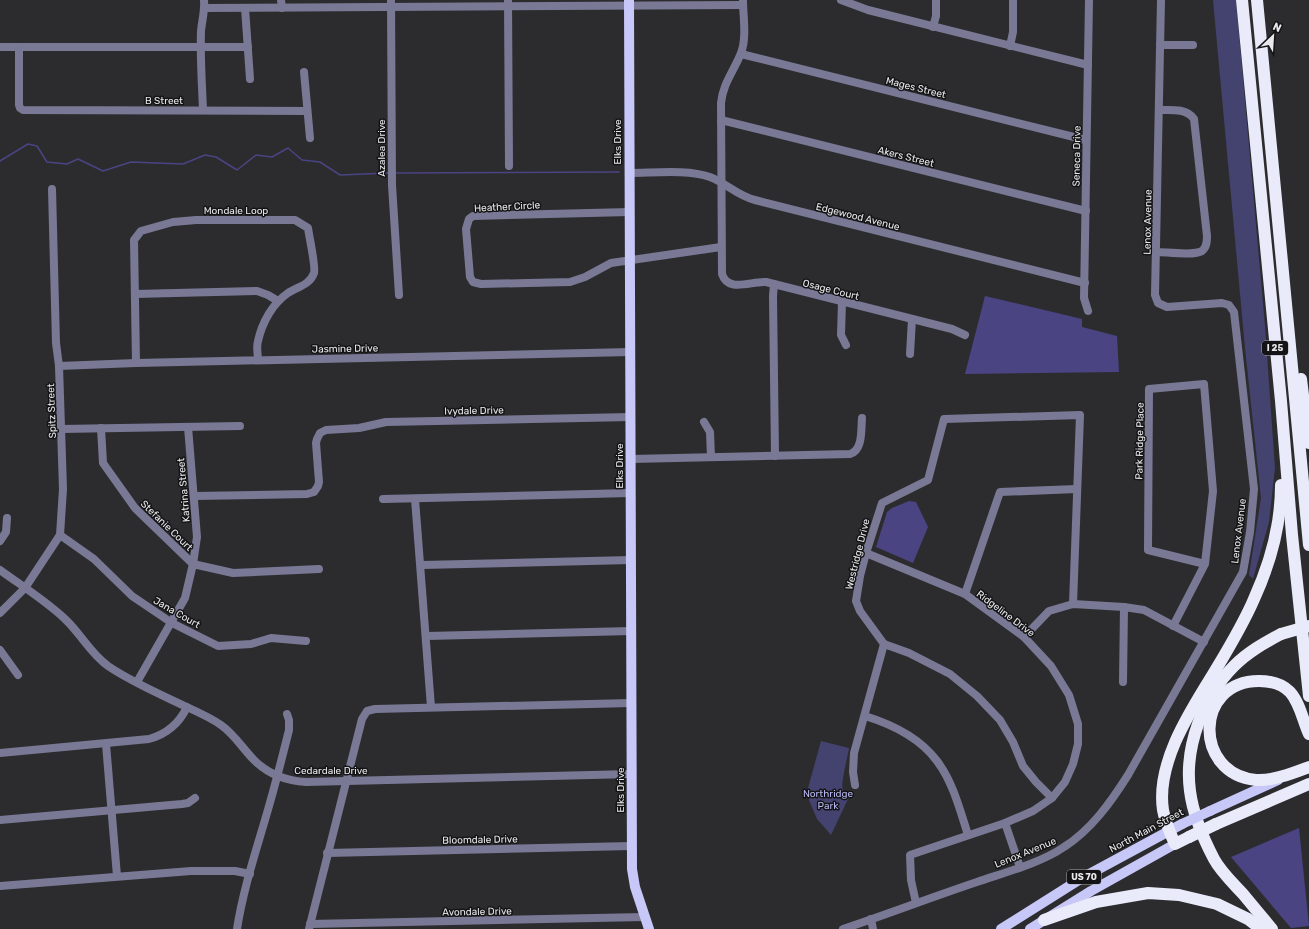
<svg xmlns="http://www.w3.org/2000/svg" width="1309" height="929" viewBox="0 0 1309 929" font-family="Rubik,sans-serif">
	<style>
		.green { fill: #44426e }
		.water { fill: #4a4482 }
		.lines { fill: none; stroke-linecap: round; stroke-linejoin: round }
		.stream { stroke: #4a4482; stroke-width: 1.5 }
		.minor { stroke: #797996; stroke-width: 8 }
		.major { stroke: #c7c7f8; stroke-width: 10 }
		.highway { stroke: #eaebfa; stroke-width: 12 }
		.major-bridge { stroke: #c7c7f8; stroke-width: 10 }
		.highway-bridge { stroke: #eaebfa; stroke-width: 12 }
		.labels { text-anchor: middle; stroke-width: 3; stroke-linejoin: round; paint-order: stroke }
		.shield { fill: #141416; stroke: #a9a9ac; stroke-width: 1 }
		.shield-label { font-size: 9px; font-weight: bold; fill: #e9e9ec }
		.street-label { font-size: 10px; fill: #e9e9ec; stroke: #141416 }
		.park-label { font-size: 10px; fill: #b9b9f0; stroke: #141416 }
	</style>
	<rect width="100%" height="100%" fill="#2c2c2f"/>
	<!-- green -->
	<g class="green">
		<polygon points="1213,0 1236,0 1265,326 1275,468 1269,522 1253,579 1249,575 1261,498 1245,348"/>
		<path d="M821,741L849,748C848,756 840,785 843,790C844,792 847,795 849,797L831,835L817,819L809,800L808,788Z"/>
	</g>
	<!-- water -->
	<g class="water">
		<polygon points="985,296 1082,319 1082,327 1117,336 1119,372 965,374"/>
		<polygon points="909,501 916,502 928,527 913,563 876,547 887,512 892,508"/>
		<polygon points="1299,828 1309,926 1291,928 1231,857"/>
	</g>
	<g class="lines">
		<!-- stream -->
		<g class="stream">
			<polyline points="0,161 28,144 37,146 47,162 67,164 78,159 103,171 131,162 183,164 205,155 216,157 237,170 256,155 272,157 288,148 302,160 320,162 340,175 389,173"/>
			<polyline points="395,173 619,172"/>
		</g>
		<!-- minor -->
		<g class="minor">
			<polyline points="281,0 282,8"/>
			<polyline points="391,0 392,185 399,295"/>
			<polyline points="508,0 509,166"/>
			<path d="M743,0C743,17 747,37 741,53C734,71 723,83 721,103L722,274C728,293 751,281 766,282L952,329L965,335"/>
			<polyline points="841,0 868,10 1088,65"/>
			<polyline points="204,8 743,5"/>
			<polyline points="245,8 250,79"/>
			<polyline points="933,27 936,16 936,0"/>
			<polyline points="1160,45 1193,45"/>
			<polyline points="1010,46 1013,32 1013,0"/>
			<polyline points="0,47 248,47"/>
			<polyline points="19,47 19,105 20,108 23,110 307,111"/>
			<polyline points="741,54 1086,140"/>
			<polyline points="304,72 310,138"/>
			<path d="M203,110C202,84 200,57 201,31C202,20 205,11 204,0"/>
			<polyline points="721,120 1086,211"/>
			<path d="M629,173C653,173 688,169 710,177C726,183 738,196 755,200L1085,283"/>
			<polyline points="630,212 473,216 469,219 466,229 470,277 473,282 481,284 570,282 585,277 611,263 721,247"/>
			<path d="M1156,252C1166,252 1194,256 1202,251C1207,247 1207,241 1207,236L1194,119C1187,108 1170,110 1159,110"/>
			<polyline points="774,284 773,296 775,456"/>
			<polyline points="135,294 257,291 268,295 278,301"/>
			<polyline points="842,302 841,335 846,345"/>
			<polyline points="1088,311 1084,298 1089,0"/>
			<polyline points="910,354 912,319"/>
			<path d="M136,363L134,240L141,231L173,222L196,220H295L308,228C309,236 316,267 314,273C310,285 297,287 288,293C272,304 262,323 258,341C256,347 258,354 258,360"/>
			<polyline points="59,366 136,363 631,352"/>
			<polyline points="704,422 710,432 711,457"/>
			<polyline points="101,428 103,463 135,508 193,564 233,573 319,569"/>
			<polyline points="61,429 240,426"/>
			<path d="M631,459L850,454C863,450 861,430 862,418"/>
			<polyline points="194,496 307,494 314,492 318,486 319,482 316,443 317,439 320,433 326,430 359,428 386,422 631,417"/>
			<polyline points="383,499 631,493"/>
			<polyline points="415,499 431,707"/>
			<polyline points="60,535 94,559 132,596 172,623 218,646 251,644 271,638 306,641"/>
			<polyline points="0,541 6,532 7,518"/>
			<polyline points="866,553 965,594 1024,637 1051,666 1069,695 1078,724 1078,744 1073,764 1065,782 1052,798 1033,811 1005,823 910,855 911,880 916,903"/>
			<polyline points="421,565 631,560"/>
			<path d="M0,570C22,586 46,601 65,619C81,634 90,653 108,666C133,683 162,695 189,708C200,713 211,718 221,725C235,735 243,749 254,760C268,774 287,781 306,782L632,774"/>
			<polyline points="965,594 1000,492 1077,489"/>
			<polyline points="0,613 25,588 60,535 63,489 59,366 56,343 52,189"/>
			<polyline points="1173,626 1205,564 1213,491 1204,384 1149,389 1148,550 1205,564"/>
			<polyline points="427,636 631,631"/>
			<polyline points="1024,637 1049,611 1073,604 1124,607 1144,610 1204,642"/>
			<polyline points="884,644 909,653 950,674 977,696 1000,720 1013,742 1023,766 1036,782 1052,798"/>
			<polyline points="0,650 18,675"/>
			<polyline points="137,682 185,598 193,564 197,537 188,427"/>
			<polyline points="1123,682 1124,607"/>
			<path d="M865,716C891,724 920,738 937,761C953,782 960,810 968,835"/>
			<polyline points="106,744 117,876"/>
			<path d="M0,753L149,739C167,734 179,724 187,707"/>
			<polyline points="855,785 853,772 854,753 884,644 860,611 856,601 860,576 866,553 882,503 928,480 944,419 1080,415 1073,604"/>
			<polyline points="0,820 182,804 188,803 195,798"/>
			<polyline points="1005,823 1020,867"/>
			<polyline points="327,853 632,846"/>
			<polyline points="0,886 191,871 235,871 250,874"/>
			<polyline points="871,919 873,929"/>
			<polyline points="310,924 645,917"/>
			<path d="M237,929C243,890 256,851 267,813C275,786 282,758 289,730V720L287,714"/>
			<polyline points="309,929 362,719 367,711 375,709 631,703"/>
			<path d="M843,929C888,914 932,897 977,882C1003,873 1041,863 1064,847C1091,830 1111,802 1128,775L1243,572L1250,532L1254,489L1234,312L1229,305L1222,303L1167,307L1158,303L1155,295L1161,0"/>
		</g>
		<!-- major -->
		<g class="major">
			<polyline points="629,0 632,869 635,887 649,929"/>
			<polyline points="1210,811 1278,780"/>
			<polyline points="1001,929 1082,878 1182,824"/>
			<polyline points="1030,929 1091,891 1175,844"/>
		</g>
		<!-- highway -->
		<g class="highway">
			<polyline points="1242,0 1281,401 1292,535 1309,696"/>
			<polyline points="1257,0 1309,545"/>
			<polyline points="1301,379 1309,443"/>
			<path d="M1309,734C1303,721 1300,703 1290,692C1282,684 1270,681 1259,681C1194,681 1193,774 1256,780C1273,781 1293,773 1309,767"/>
			<polyline points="1216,824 1309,784"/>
			<path d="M1189,837L1175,844C1170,833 1165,822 1163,810C1156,764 1189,713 1212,676C1227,651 1243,625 1254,599C1270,564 1281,523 1281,485"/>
			<polyline points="1044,920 1096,902 1148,893 1179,895 1217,904 1248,919 1261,929"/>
			<path d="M1272,929C1262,917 1253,906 1243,894C1233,883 1221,872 1214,859C1203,838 1193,815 1190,791C1184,747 1203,697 1234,666C1248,652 1264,643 1281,634"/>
		</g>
		<!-- major-bridge -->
		<polyline class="major-bridge" points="1182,824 1210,811"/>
		<!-- highway-bridge -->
		<g class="highway-bridge">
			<polyline points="1281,634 1309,626"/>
			<polyline points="1189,837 1216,824"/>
		</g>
	</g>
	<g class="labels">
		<!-- shield labels -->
		<g class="shield">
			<rect x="1262" y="341" width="26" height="14" rx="3"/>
			<rect x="1067" y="870" width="34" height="14" rx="3"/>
		</g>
		<g class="shield-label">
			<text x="1275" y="351">I 25</text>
			<text x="1084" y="880">US 70</text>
		</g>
		<!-- street labels -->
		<g class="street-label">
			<text transform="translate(916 87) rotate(14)" y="4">Mages Street</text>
			<text x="164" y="104">B Street</text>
			<text transform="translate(617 142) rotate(-90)" y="4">Elks Drive</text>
			<text transform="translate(381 148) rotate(-90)" y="4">Azalea Drive</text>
			<text transform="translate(906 156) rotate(14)" y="4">Akers Street</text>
			<text transform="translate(1076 156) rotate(-89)" y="4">Seneca Drive</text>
			<text transform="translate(507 206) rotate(-3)" y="4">Heather Circle</text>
			<text x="236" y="214">Mondale Loop</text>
			<text transform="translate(858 216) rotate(14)" y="4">Edgewood Avenue</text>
			<text transform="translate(1147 222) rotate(-89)" y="4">Lenox Avenue</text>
			<text transform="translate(831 289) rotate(14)" y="4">Osage Court</text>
			<text transform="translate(345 348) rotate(-1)" y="4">Jasmine Drive</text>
			<text transform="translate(474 410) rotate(-1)" y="4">Ivydale Drive</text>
			<text transform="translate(51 411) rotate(-92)" y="4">Spitz Street</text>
			<text transform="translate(1139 441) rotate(-89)" y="4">Park Ridge Place</text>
			<text transform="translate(619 466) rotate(-90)" y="4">Elks Drive</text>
			<text transform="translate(183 490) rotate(-95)" y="4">Katrina Street</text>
			<text transform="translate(167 525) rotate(44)" y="4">Stefanie Court</text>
			<text transform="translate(1238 531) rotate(-83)" y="4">Lenox Avenue</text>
			<text transform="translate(857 554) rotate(-76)" y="4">Westridge Drive</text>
			<text transform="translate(177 612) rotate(30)" y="4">Jana Court</text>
			<text transform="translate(1006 613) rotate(37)" y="4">Ridgeline Drive</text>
			<text x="331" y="774">Cedardale Drive</text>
			<text transform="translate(620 790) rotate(-90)" y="4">Elks Drive</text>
			<text transform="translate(1146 830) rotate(-28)" y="4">North Main Street</text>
			<text transform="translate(480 839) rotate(-1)" y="4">Bloomdale Drive</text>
			<text transform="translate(1025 852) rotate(-22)" y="4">Lenox Avenue</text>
			<text transform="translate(477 911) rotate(-1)" y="4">Avondale Drive</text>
		</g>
		<!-- park labels -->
		<g class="park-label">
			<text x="828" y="797">Northridge<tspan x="828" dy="12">Park</tspan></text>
		</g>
	</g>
	<!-- north arrow -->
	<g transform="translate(1273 36) rotate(25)" stroke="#141416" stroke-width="3" paint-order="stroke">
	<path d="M0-3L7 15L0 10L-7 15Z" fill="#e9e9ec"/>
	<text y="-6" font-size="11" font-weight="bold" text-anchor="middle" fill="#e9e9ec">N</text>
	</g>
</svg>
